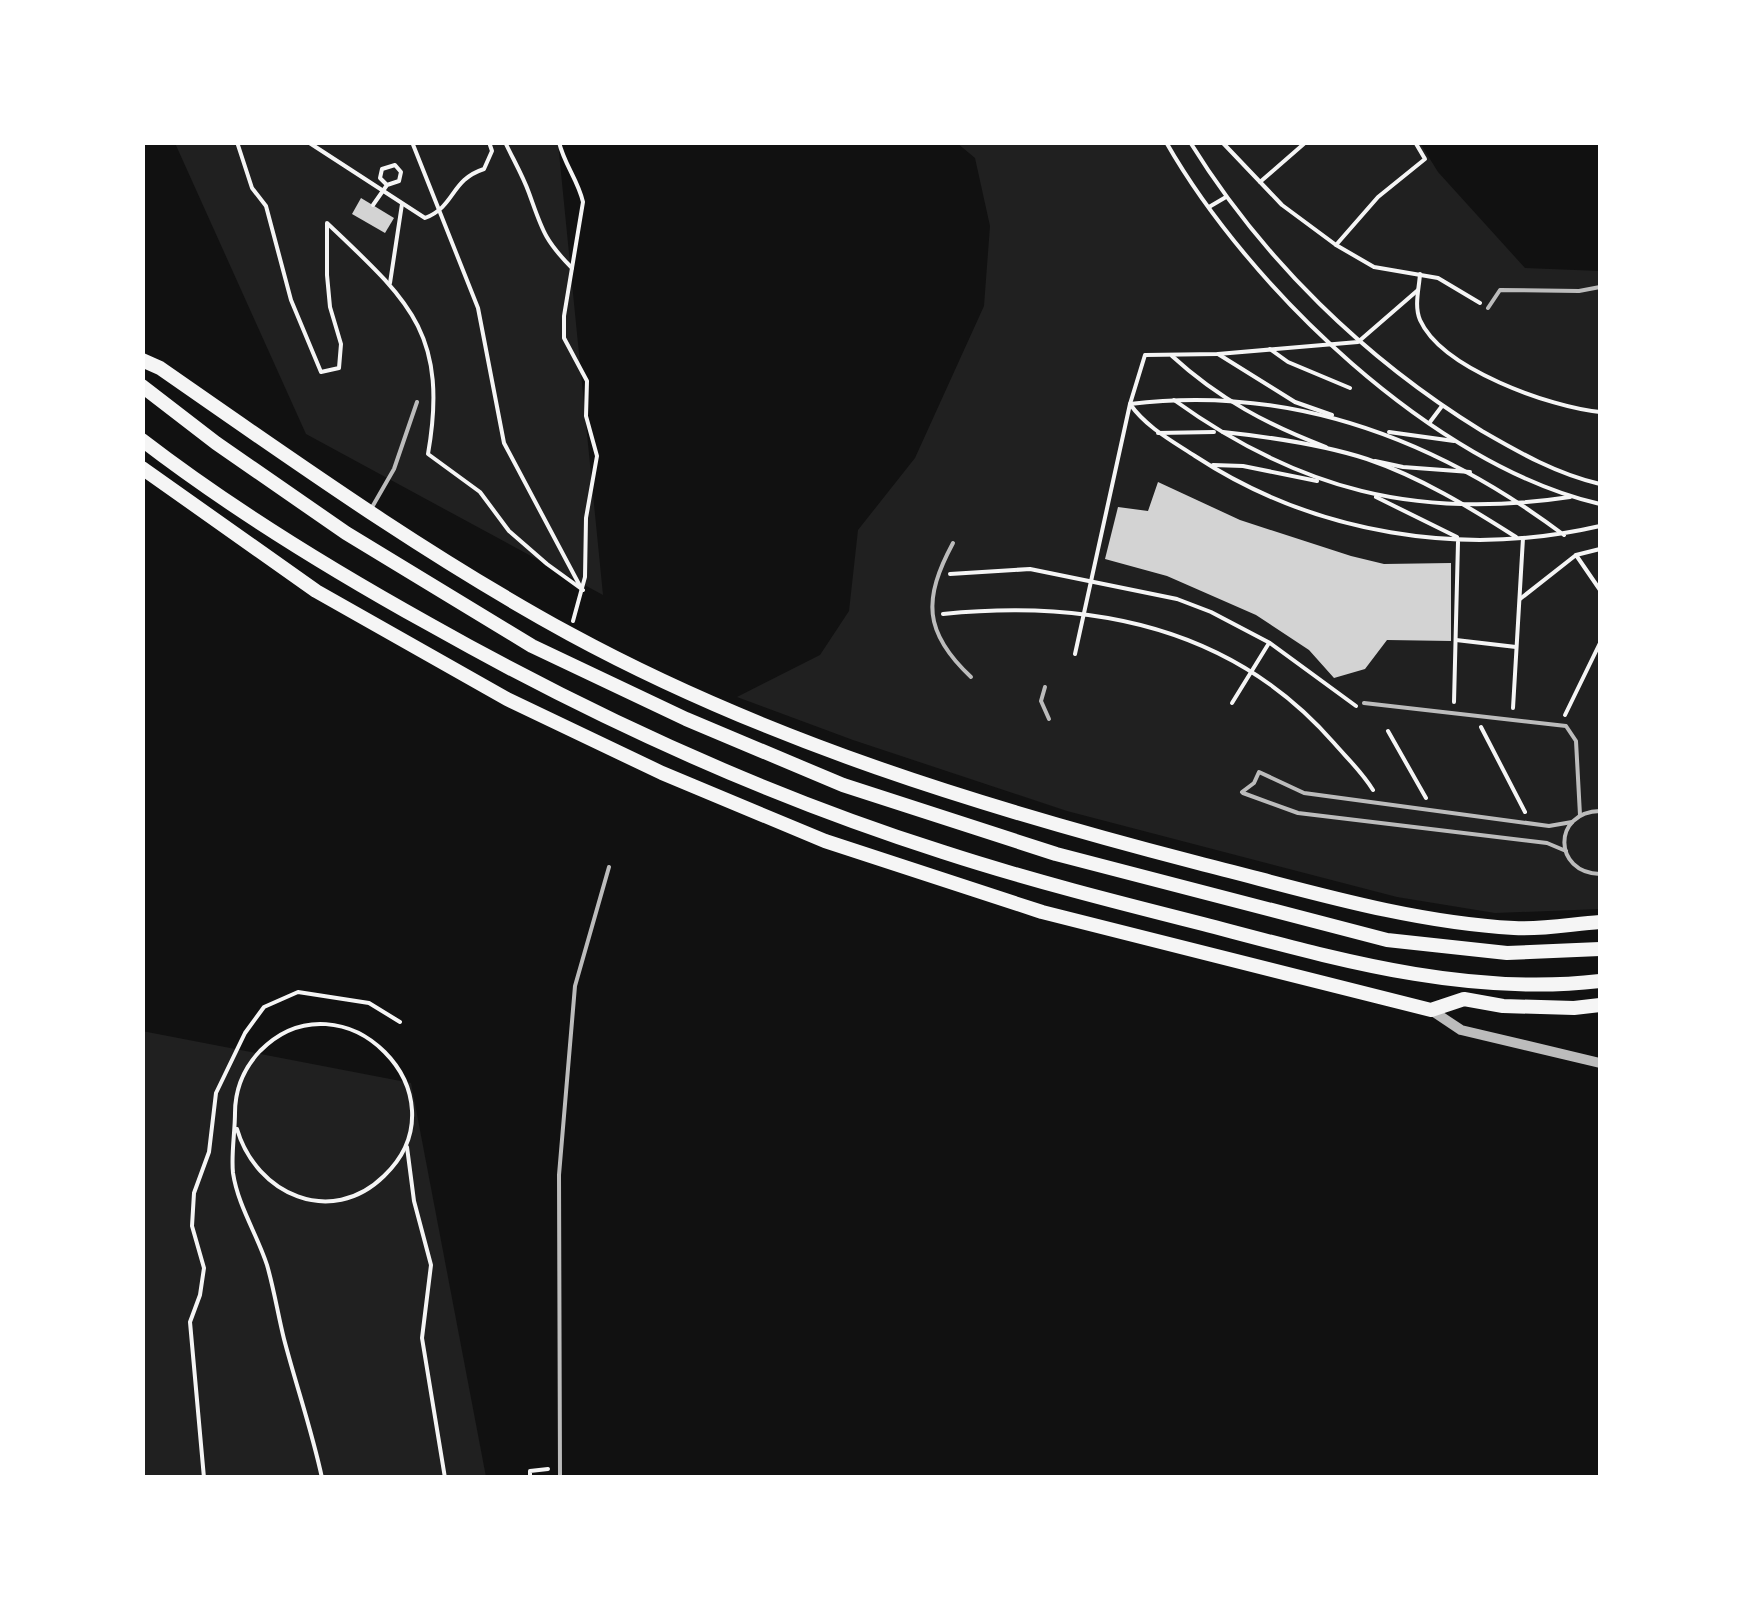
<svg xmlns="http://www.w3.org/2000/svg" width="1743" height="1620" viewBox="0 0 1743 1620" font-family="Ubuntu,sans-serif">
	<style>
		.green { fill: #202020 }
		.building { fill: #d3d3d3 }
		.lines { fill: none; stroke-linecap: round; stroke-linejoin: round }
		.path { stroke: #f5f5f5; stroke-width: 4 }
		.service { stroke: #bcbcbc; stroke-width: 4 }
		.tertiary { stroke: #bcbcbc; stroke-width: 10 }
		.primary { stroke: #f5f5f5; stroke-width: 14 }
	</style>
	<rect width="100%" height="100%" fill="#111"/>
	<!-- green -->
	<g class="green">
		<polygon points="175,143 558,143 603,595 306,434"/>
		<polygon points="957,143 1420,143 1438,172 1525,268 1600,271 1600,909 1495,913 1397,897 1067,811 853,740 737,697 820,655 849,611 858,530 915,458 984,306 990,226 975,158"/>
		<polygon points="142,1031 411,1083 486,1477 143,1477"/>
	</g>
	<!-- building -->
	<g class="building">
		<polygon points="361,198 394,218 385,233 352,214"/>
		<polygon points="1158,482 1240,520 1351,556 1384,564 1451,563 1451,641 1387,640 1365,669 1334,678 1309,650 1256,615 1167,576 1105,559 1118,507 1148,511"/>
	</g>
	<g class="lines">
		<!-- path -->
		<g class="path">
			<path d="M237,142L252,188L266,206L291,300L321,372L339,368L341,344L330,307L327,275V223C408,300 449,333 428,454L480,492L509,531L547,564L583,590"/>
			<path d="M308,142L425,218C456,206 450,180 484,169L492,151L489,142"/>
			<polyline points="412,142 478,308 504,443 580,586"/>
			<path d="M505,142C513,159 523,176 529,193C542,229 544,240 572,268"/>
			<path d="M559,142C564,164 578,180 583,202L564,316V338L587,381L586,416L597,456L586,518L585,577L573,621"/>
			<path d="M1166,142C1249,288 1434,466 1600,504"/>
			<path d="M1190,142C1263,260 1365,359 1482,431C1520,453 1557,474 1600,484"/>
			<polyline points="1222,142 1282,205 1336,245 1374,267 1438,278 1480,303"/>
			<polyline points="1260,182 1306,142"/>
			<polyline points="373,205 387,185 399,181 401,172 395,165 382,169 380,178 387,185"/>
			<polyline points="1209,207 1226,197"/>
			<polyline points="1336,245 1378,197 1425,159 1415,142"/>
			<path d="M1420,274C1419,289 1414,306 1420,320C1442,369 1550,407 1600,412"/>
			<polyline points="390,283 402,204"/>
			<polyline points="1270,349 1288,362 1350,388"/>
			<polyline points="1218,354 1295,402 1332,415"/>
			<path d="M1172,356C1219,399 1268,425 1326,447"/>
			<path d="M1174,400C1299,490 1417,520 1570,497"/>
			<polyline points="1430,422 1442,406"/>
			<path d="M1223,432C1270,437 1321,444 1367,459C1420,477 1469,507 1516,537"/>
			<polyline points="1389,432 1454,441"/>
			<polyline points="1158,433 1214,432"/>
			<polyline points="1375,461 1403,467 1470,472"/>
			<polyline points="1213,465 1243,466 1317,481"/>
			<polyline points="1376,497 1457,537"/>
			<path d="M1564,535C1436,439 1292,384 1130,404C1146,427 1172,441 1195,456C1314,534 1462,558 1600,526"/>
			<polyline points="1576,555 1600,549"/>
			<polyline points="950,574 1030,569 1177,599 1211,612 1270,643 1356,706"/>
			<polyline points="1520,599 1576,555 1600,590"/>
			<path d="M943,614C1090,599 1233,627 1334,743C1347,758 1362,772 1373,790"/>
			<polyline points="1456,640 1516,647"/>
			<polyline points="1075,654 1130,404 1145,355 1218,354 1358,342 1418,290"/>
			<polyline points="1454,702 1458,542"/>
			<polyline points="1232,703 1269,643"/>
			<polyline points="1513,708 1523,538"/>
			<polyline points="1565,715 1600,643"/>
			<polyline points="1481,727 1525,812"/>
			<polyline points="1388,731 1426,798"/>
			<path d="M237,1129C256,1194 331,1228 384,1176C469,1095 342,968 260,1051C244,1068 235,1090 235,1113C235,1132 231,1154 233,1173C238,1206 257,1234 267,1265C274,1289 278,1315 284,1339C296,1385 312,1431 322,1478"/>
			<polyline points="407,1147 414,1201 431,1265 422,1338 445,1478"/>
			<polyline points="204,1478 190,1322 200,1295 204,1268 192,1226 194,1193 209,1152 216,1093 245,1033 264,1007 298,992 369,1003 400,1022"/>
			<polyline points="530,1478 530,1471 548,1469"/>
		</g>
		<!-- service -->
		<g class="service">
			<polyline points="1488,308 1500,290 1579,291 1600,287"/>
			<polyline points="371,509 394,469 417,402"/>
			<path d="M953,543C923,599 923,632 971,677"/>
			<polyline points="1045,687 1041,701 1049,719"/>
			<polyline points="1364,703 1566,726 1576,741 1580,815"/>
			<polyline points="1242,792 1254,783 1259,772 1304,793 1549,826 1572,822"/>
			<polyline points="1243,793 1298,813 1547,843 1566,851"/>
			<path d="M1600,811C1552,812 1553,873 1600,874"/>
			<polyline points="560,1478 559,1175 575,986 609,867"/>
		</g>
		<!-- tertiary -->
		<polyline class="tertiary" points="1431,1010 1461,1030 1600,1063"/>
		<!-- primary -->
		<g class="primary">
			<path d="M142,360L160,368C294,461 427,556 570,634C767,741 982,807 1198,863C1302,889 1406,922 1514,928C1542,930 1572,924 1600,922"/>
			<polyline points="142,386 216,443 346,533 532,646 686,719 843,785 1056,854 1387,940 1507,953 1600,949"/>
			<path d="M142,440C233,510 330,569 429,624C592,716 764,795 943,852C1029,880 1116,902 1203,924C1333,958 1464,997 1600,981"/>
			<polyline points="142,468 316,591 507,699 662,773 825,841 1042,912 1431,1010 1464,999 1503,1006 1574,1008 1600,1005"/>
		</g>
	</g>
	<!-- border -->
	<rect width="1743" height="1620" fill="none" stroke="#ffffff" stroke-width="290"/>
</svg>
